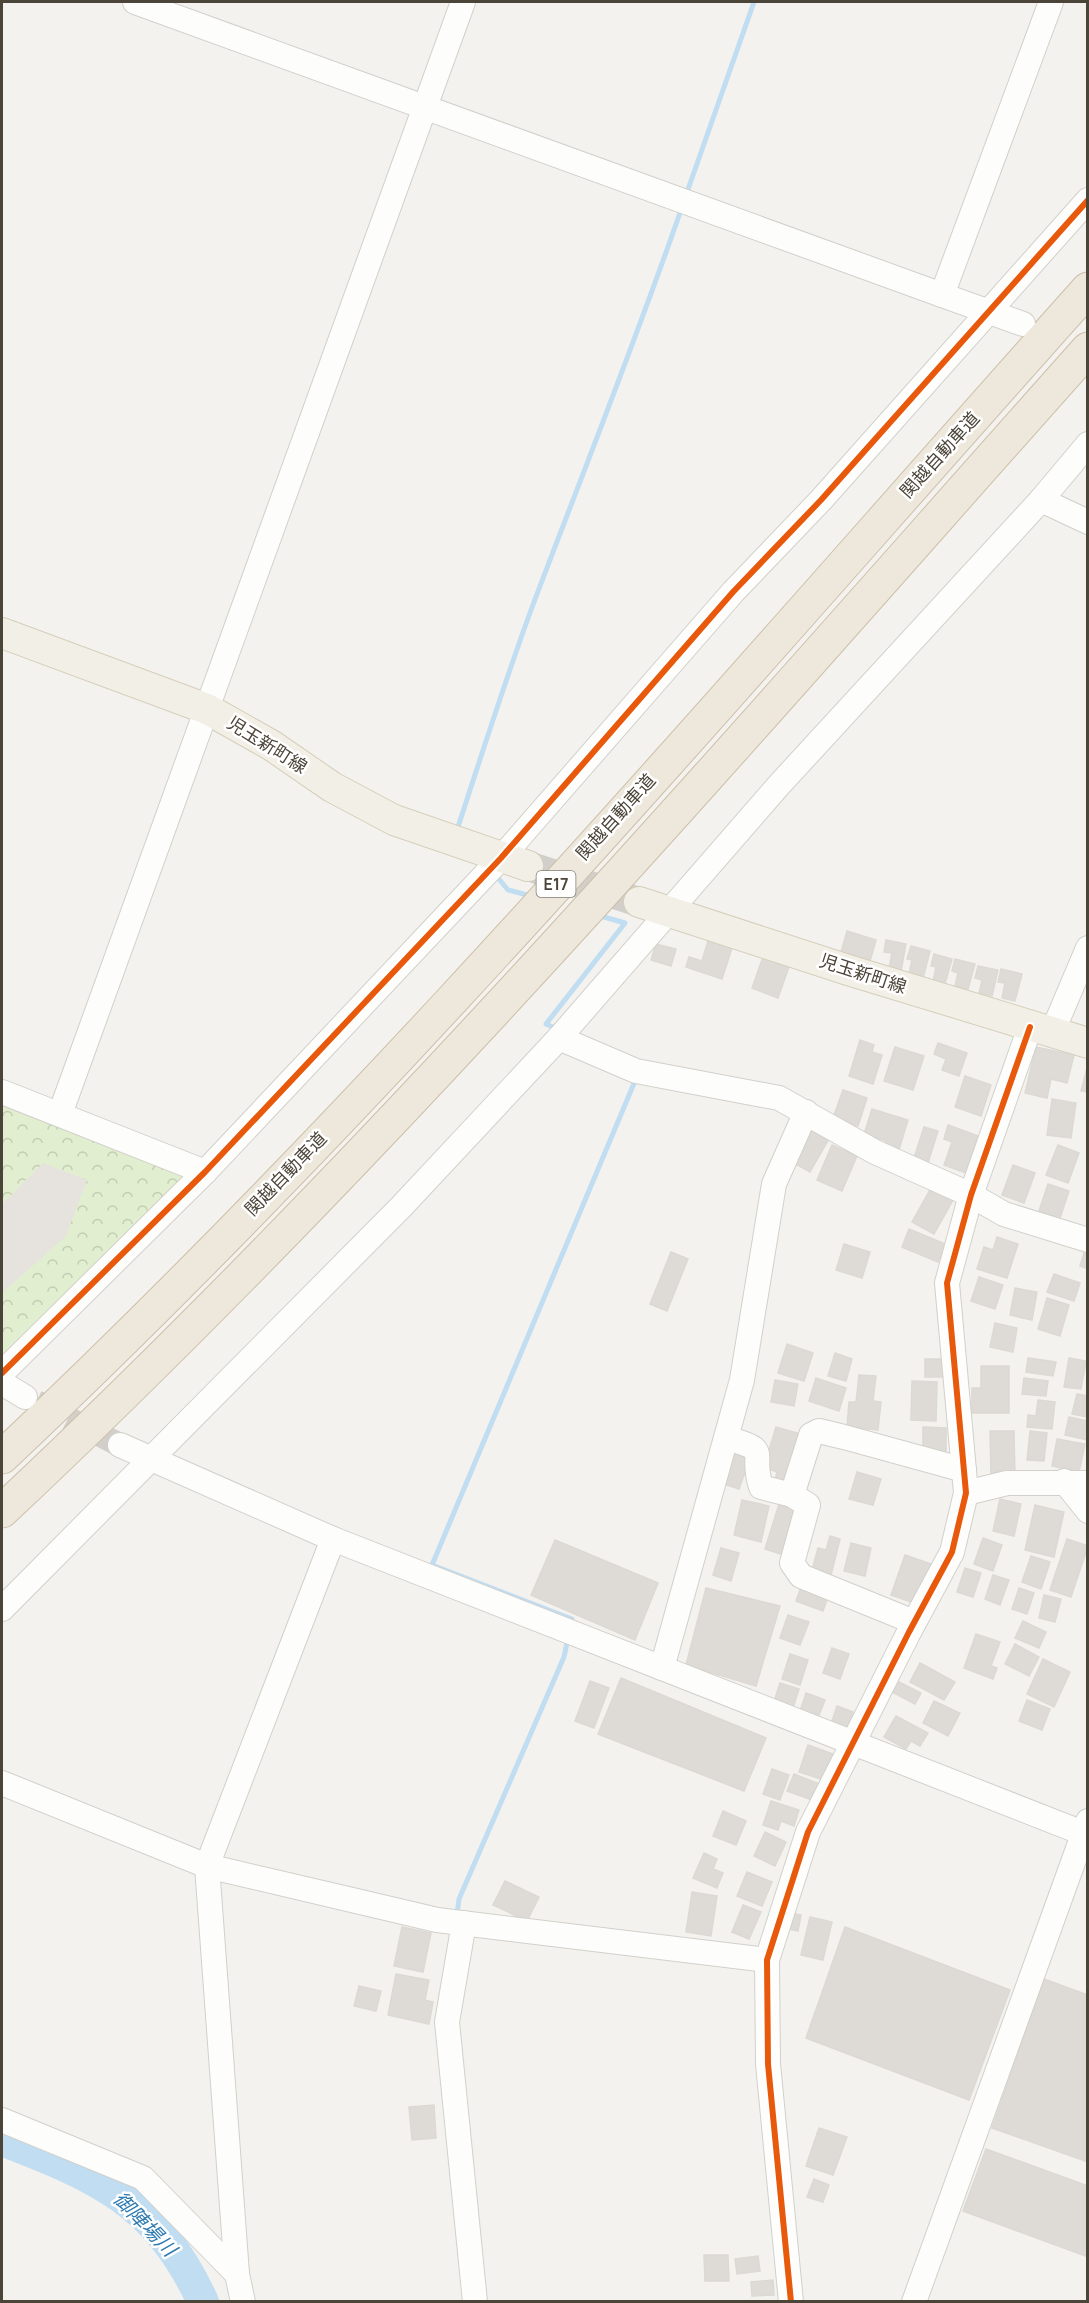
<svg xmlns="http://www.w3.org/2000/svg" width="1089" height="2303" viewBox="0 0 1089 2303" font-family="Manrope,'Noto Sans JP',sans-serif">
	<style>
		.park { fill: url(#park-crowns) }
		.parking { fill: #e6e3df }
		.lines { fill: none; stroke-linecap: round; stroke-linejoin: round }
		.stream { stroke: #c0ddf1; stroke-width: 5 }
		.river { stroke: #c0ddf1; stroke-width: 32 }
		.building { fill: #dedbd6; stroke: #dcd9d4; stroke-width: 1.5 }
		.minor-tunnel { stroke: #d2cfca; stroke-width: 24; stroke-dasharray: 24 12; stroke-linecap: butt }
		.major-tunnel { stroke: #d2cfca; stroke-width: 30; stroke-dasharray: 30 15; stroke-linecap: butt }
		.minor-casing { stroke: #d2d0cb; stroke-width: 26 }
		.major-casing { stroke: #d6cebb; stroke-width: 32 }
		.highway-casing { stroke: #ccbfa9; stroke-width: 35 }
		.minor { stroke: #fdfdfc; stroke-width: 24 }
		.major { stroke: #f2efe6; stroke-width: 30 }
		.highway { stroke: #ede8db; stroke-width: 33 }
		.cycleway-casing { stroke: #fff; stroke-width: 10 }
		.cycleway { stroke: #e8590c; stroke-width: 6 }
		.labels { text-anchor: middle; stroke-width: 5; stroke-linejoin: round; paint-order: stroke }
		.shield { fill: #fff; stroke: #817c74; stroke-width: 1.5 }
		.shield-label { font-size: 16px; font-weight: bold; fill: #4b4439 }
		.street-label { font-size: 18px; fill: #4b4439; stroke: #fff }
		.water-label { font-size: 20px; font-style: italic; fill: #2e7ab2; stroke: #fff }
	</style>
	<defs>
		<pattern id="park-crowns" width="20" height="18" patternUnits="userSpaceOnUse" patternTransform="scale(1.5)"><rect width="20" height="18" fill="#e1eecf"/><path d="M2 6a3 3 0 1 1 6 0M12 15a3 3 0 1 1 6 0" fill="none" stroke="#c3cdb2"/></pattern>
	</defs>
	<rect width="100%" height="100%" fill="#f4f2ee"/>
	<!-- park -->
	<polygon class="park" points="2,1103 193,1175 2,1357"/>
	<!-- parking -->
	<polygon class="parking" points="43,1163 87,1180 66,1236 2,1293 2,1204"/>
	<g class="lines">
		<!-- stream -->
		<g class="stream">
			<polyline points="686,195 754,2"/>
			<path d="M459,832L457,830C482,754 506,677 534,602C584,470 636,340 682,207"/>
			<polyline points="494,873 508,890 531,896"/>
			<polyline points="559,1030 546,1024 625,923 597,915"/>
			<polyline points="570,1626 572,1619 432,1565 635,1081 633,1079"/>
			<polyline points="457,1915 459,1899 564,1657 568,1638"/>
		</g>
		<!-- river -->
		<path class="river" d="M2,2140C98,2177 157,2202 203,2302"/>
	</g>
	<!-- building -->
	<g class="building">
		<polygon points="847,931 876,940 870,961 841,952"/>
		<polygon points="709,937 733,945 722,979 686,967 689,957 702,961"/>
		<polygon points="886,940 906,944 901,971 889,968 892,953 884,952"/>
		<polygon points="656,944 676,949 671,966 651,960"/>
		<polygon points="911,946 930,951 923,978 909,974 912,960 907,959"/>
		<polygon points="764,954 790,964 778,998 752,988"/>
		<polygon points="934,954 952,959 945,984 933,982 936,967 931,966"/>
		<polygon points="955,959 975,964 968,989 955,986 958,973 952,971"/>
		<polygon points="978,966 998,970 992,996 979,993 982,980 975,978"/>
		<polygon points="1001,969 1022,974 1015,1001 1002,998 1005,983 998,982"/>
		<polygon points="860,1040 874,1045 872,1052 882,1055 873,1084 849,1076"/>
		<polygon points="938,1043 967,1053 959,1076 942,1070 946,1059 934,1054"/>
		<polygon points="895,1047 924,1056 913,1090 884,1081"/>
		<polygon points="1036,1047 1074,1055 1067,1083 1051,1079 1047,1098 1025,1093"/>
		<polygon points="1088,1064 1088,1092 1081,1091"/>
		<polygon points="965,1076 991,1085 981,1116 955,1107"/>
		<polygon points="843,1090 867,1098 858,1126 833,1118"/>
		<polygon points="1052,1099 1076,1103 1071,1138 1047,1135"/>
		<polygon points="872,1109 908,1120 898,1153 884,1149 886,1141 864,1134"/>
		<polygon points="948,1125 981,1137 969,1174 944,1165 952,1142 944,1139"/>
		<polygon points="813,1127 830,1137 810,1172 792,1162"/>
		<polygon points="924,1127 938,1131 927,1166 913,1161"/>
		<polygon points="832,1145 857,1156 842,1191 817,1180"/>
		<polygon points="1058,1145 1079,1153 1068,1183 1046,1175"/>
		<polygon points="1013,1165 1035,1173 1024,1203 1002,1195"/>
		<polygon points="1048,1184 1069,1191 1060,1218 1039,1211"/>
		<polygon points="931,1188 953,1200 934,1234 912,1222"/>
		<polygon points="909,1229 945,1244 938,1262 902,1247"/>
		<polygon points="997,1237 1018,1244 1007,1278 977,1269 984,1247 993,1250"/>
		<polygon points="844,1244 870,1252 862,1278 836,1270"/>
		<polygon points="1086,1246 1088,1246 1088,1269 1080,1266"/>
		<polygon points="671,1252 688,1259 667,1311 650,1304"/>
		<polygon points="1054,1274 1080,1283 1074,1301 1047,1292"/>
		<polygon points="979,1277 1003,1285 995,1309 971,1301"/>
		<polygon points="1015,1288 1037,1292 1032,1320 1010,1315"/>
		<polygon points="1047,1298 1069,1305 1060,1336 1038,1329"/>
		<polygon points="995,1323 1017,1328 1013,1352 990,1347"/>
		<polygon points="787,1344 813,1353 804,1381 778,1373"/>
		<polygon points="835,1353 852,1359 846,1381 828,1376"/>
		<polygon points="1028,1358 1056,1362 1053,1376 1026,1372"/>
		<polygon points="1069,1358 1086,1361 1081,1389 1064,1387"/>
		<rect x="925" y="1359" width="20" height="18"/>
		<polygon points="981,1366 1009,1366 1009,1413 972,1413 972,1388 981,1388"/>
		<polygon points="859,1375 876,1376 873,1401 881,1402 878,1430 847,1427 849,1402 856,1402"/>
		<polygon points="816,1378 846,1388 839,1411 809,1401"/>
		<polygon points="1024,1378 1048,1381 1046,1396 1022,1394"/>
		<polygon points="775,1380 798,1384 794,1406 771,1402"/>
		<polygon points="912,1381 937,1382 936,1421 911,1420"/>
		<polygon points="1077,1394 1088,1396 1088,1417 1072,1414"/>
		<polygon points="1038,1400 1055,1402 1052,1429 1027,1427 1028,1415 1036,1416"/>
		<polygon points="1069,1417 1088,1421 1088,1440 1065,1435"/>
		<polygon points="776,1427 804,1435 788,1489 774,1485 777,1472 764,1467"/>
		<polygon points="923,1427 946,1428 946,1453 923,1452"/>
		<polygon points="990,1431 1014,1431 1015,1477 991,1477"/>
		<polygon points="1030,1431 1047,1433 1044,1461 1027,1460"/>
		<polygon points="1057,1439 1085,1444 1079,1472 1052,1466"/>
		<polygon points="736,1450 751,1455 739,1489 724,1484"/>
		<polygon points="857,1472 881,1479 873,1505 849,1499"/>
		<polygon points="1000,1499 1021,1504 1014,1536 993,1531"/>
		<polygon points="742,1500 769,1506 761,1542 734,1535"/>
		<polygon points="779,1504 801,1511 787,1556 765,1549"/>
		<polygon points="1035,1505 1064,1512 1054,1557 1025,1550"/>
		<polygon points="830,1536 840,1539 831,1575 812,1570 818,1548 826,1550"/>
		<polygon points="983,1538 1002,1545 993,1571 974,1564"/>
		<polygon points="1067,1539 1088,1546 1071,1597 1050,1590"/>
		<polygon points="555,1540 658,1583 635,1640 531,1595"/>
		<polygon points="851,1543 871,1548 865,1576 844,1571"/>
		<polygon points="721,1548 739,1553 731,1581 713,1575"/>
		<polygon points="905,1555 931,1564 917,1604 891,1595"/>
		<polygon points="1031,1556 1050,1562 1041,1589 1022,1582"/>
		<polygon points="965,1568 981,1573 973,1597 957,1592"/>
		<polygon points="993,1575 1009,1580 1000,1605 985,1599"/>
		<polygon points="801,1587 828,1597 823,1611 796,1601"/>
		<polygon points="706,1588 780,1606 756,1686 686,1665"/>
		<polygon points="1019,1588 1034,1593 1027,1614 1012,1609"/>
		<polygon points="1044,1595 1061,1599 1055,1622 1039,1618"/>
		<polygon points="788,1615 809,1622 800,1645 780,1638"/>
		<polygon points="1023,1621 1046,1632 1039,1648 1015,1638"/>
		<polygon points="976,1634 1000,1642 991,1666 997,1668 993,1679 964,1668"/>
		<polygon points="1015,1644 1039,1657 1029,1676 1005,1664"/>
		<polygon points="832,1648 849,1654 840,1679 823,1673"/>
		<polygon points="790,1654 808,1660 800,1685 782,1679"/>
		<polygon points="1043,1659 1070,1672 1054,1707 1027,1694"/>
		<polygon points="920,1663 955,1682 944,1700 910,1682"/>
		<polygon points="621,1678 766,1738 744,1791 598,1734"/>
		<polygon points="590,1681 609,1688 594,1728 575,1721"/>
		<polygon points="897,1681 921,1693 915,1704 892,1692"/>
		<polygon points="780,1683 799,1689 792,1711 773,1705"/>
		<polygon points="806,1693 825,1700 817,1720 799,1714"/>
		<polygon points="1027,1700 1050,1709 1042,1730 1019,1721"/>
		<polygon points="934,1701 960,1713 948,1736 923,1723"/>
		<polygon points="837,1706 853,1712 846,1732 830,1727"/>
		<polygon points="896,1716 928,1733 920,1746 911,1741 906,1749 884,1737"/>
		<polygon points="808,1745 833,1754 824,1780 799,1772"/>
		<polygon points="772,1769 789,1775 780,1800 763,1794"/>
		<polygon points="794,1774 822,1785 815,1801 787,1791"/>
		<polygon points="771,1801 799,1810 794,1826 781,1821 778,1830 763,1825"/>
		<polygon points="723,1811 746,1821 736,1845 713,1836"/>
		<polygon points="765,1832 786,1842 775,1866 754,1856"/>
		<polygon points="704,1853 717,1859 713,1869 723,1873 717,1888 693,1878"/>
		<polygon points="747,1872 772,1882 762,1906 737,1896"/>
		<polygon points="505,1881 539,1897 527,1921 493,1905"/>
		<polygon points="692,1892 717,1896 711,1936 686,1932"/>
		<polygon points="743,1905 761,1912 749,1939 732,1932"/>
		<polygon points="787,1912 801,1915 798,1931 784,1928"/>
		<polygon points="810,1917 832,1922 823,1960 801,1955"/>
		<polygon points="402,1927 431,1933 423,1972 394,1966"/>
		<polygon points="845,1927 1010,1990 969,2100 806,2038"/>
		<polygon points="396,1974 429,1980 425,2000 433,2002 429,2024 388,2015"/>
		<polygon points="1044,1979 1088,1995 1088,2162 992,2128"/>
		<polygon points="359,1986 381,1991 376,2011 354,2006"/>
		<polygon points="434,2105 436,2138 412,2140 409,2107"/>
		<polygon points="819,2128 847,2137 833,2175 806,2166"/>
		<polygon points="986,2149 1088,2186 1088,2257 963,2211"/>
		<polygon points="814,2179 829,2185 823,2202 807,2197"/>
		<polygon points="704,2255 728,2255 729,2281 705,2281"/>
		<polygon points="758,2256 760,2271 737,2274 735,2259"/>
		<polygon points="773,2280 774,2295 752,2296 751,2282"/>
	</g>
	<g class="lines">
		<!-- minor-tunnel -->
		<polyline class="minor-tunnel" points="36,1402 120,1445"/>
		<!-- major-tunnel -->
		<polyline class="major-tunnel" points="528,866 639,902"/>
		<!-- minor casing -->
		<g class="minor-casing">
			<g id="minor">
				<polyline points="135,2 942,295"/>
				<polyline points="1023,324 942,295 1051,2"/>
				<polyline points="1041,500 1088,522"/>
				<polyline points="1052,1033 1088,948"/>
				<polyline points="559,1038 636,1071 779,1098 875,1152 971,1195 1004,1214 1088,1240"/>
				<polyline points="2,1092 205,1172"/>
				<polyline points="60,1114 463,2"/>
				<polyline points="2,1373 205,1172 501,858 733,592 821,500 1088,200"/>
				<polyline points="2,1383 25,1397"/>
				<path d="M726,1438C774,1451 749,1451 761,1487L792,1495"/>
				<polyline points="120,1445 333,1539 1088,1835"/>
				<polyline points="1064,1481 1088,1511"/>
				<polyline points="966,1493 1007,1483 1088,1483"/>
				<polyline points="2,1609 401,1207 559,1038 779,785 1041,500 1088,444"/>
				<polyline points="914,1622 801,1576 792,1563 808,1505 792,1495 811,1435 819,1431 844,1437 964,1470"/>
				<polyline points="662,1668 742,1380 774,1184 806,1112"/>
				<polyline points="2,1783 207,1866 352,1900 437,1920 767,1960"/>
				<polyline points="464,1923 447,2022 475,2302"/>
				<polyline points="2,2120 143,2178 237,2274 243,2302"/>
				<polyline points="237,2274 207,1866 333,1539"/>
				<polyline points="791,2302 768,2064 767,1960 808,1832 909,1632 952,1552 966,1493 947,1283 971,1195 1030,1027"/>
				<polyline points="914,2302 1088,1821"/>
			</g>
		</g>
		<!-- major casing -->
		<g class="major-casing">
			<g id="major">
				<polyline points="2,633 207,709 271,745 332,787 394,820 528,866"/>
				<polyline points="639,902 848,970 1088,1043"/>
			</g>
		</g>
		<!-- highway casing -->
		<g class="highway-casing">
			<g id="highway">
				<path d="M2,1457C389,1093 734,685 1088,289"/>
				<path d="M2,1511C389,1148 735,745 1088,349"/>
			</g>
		</g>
		<!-- minor -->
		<use href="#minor" class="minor"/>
		<!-- major -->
		<use href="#major" class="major"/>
		<!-- highway -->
		<use href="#highway" class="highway"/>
		<!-- cycleway casing -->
		<g class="cycleway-casing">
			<g id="cycleway">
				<polyline points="2,1373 205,1172 501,858 733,592 821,500 1088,200"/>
				<polyline points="791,2302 768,2064 767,1960 808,1832 909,1632 952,1552 966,1493 947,1283 971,1195 1030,1027"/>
			</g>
		</g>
		<!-- cycleway -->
		<use href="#cycleway" class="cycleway"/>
	</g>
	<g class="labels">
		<!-- shield labels -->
		<rect class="shield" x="536.5" y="871" width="39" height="26" rx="4.5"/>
		<g class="shield-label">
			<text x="556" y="890">E17</text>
		</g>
		<!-- street labels -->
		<g class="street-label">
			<text transform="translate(940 455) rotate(-48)" y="6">関越自動車道</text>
			<text transform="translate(267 745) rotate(32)" y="6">児玉新町線</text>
			<text transform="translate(616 817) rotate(-48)" y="6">関越自動車道</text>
			<text transform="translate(863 974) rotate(18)" y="6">児玉新町線</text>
			<text transform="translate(286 1174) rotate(-46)" y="6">関越自動車道</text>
		</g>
		<!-- water labels -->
		<g class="water-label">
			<text transform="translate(145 2224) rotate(46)" y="7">御陣場川</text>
		</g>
	</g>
	<!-- border -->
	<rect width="1089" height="2303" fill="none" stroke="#4b4439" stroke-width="6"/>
</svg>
